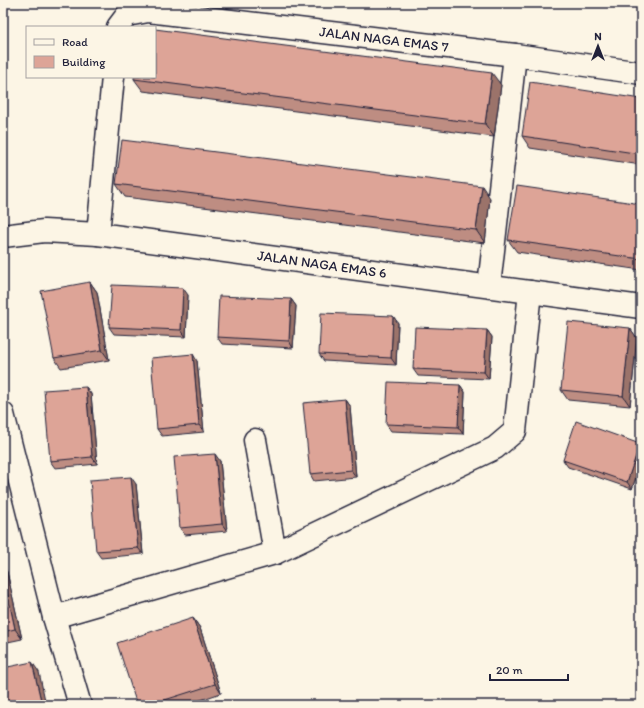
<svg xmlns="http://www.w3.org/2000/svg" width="644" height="708" viewBox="0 0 644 708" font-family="Itim,sans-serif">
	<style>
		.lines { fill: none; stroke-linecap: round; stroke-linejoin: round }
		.minor-casing { stroke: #22223b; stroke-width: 25 }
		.minor { stroke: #fcf5e5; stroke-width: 22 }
		.wall { fill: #be8d82; stroke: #22223b }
		.shaded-wall { fill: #9b736a; stroke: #22223b }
		.building { fill: #dda497; stroke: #22223b }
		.labels { text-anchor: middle; stroke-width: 4; stroke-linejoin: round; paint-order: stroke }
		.street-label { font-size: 14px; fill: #22223b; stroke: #fcf5e5 }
	</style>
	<rect width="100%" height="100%" fill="#fcf5e5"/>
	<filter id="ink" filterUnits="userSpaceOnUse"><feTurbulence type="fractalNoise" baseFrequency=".025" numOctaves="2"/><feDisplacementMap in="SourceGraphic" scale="8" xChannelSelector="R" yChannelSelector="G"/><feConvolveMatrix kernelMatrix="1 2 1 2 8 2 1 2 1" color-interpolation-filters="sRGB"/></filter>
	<g filter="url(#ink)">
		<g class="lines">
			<!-- minor casing -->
			<g class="minor-casing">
				<g id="minor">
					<polyline points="118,27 127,15 148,11 515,55 641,73"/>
					<polyline points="98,234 113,77"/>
					<polyline points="3,236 44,231 98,234 641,307"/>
					<polyline points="489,286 515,55"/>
					<polyline points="3,414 54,617 80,705"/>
					<polyline points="255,440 275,553"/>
					<polyline points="54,617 275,553 495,448 515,431 530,292"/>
				</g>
			</g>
			<!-- minor -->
			<use href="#minor" class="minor"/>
		</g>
		<!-- wall -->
		<g class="wall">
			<polygon points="134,79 501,85 494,137 143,91"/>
			<polygon points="641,99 641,165 530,148 522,136"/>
			<polygon points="116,184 490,198 485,243 125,197"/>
			<polygon points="641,204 641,270 517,252 508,240"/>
			<polygon points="90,282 97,292 109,360 61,368 54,358"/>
			<polygon points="188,295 186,337 114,334 109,327"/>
			<polygon points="291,299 296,306 293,348 222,344 217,337"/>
			<polygon points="393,316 398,323 396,365 324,361 319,354"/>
			<polygon points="630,328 637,338 630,406 568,400 561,390"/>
			<polygon points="487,330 492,337 489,379 418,376 413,369"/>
			<polygon points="197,361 204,432 162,436 157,429"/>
			<polygon points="460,385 465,392 463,434 391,431 386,424"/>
			<polygon points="86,387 91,394 97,464 55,468 50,461"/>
			<polygon points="345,399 350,406 356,477 314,481 310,474"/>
			<polygon points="640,444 641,445 641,463 632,489 568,467 563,460"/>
			<polygon points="220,461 227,531 185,535 180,528"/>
			<polygon points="136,484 143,554 101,558 96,551"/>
			<polygon points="3,565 7,572 22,639 3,643"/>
			<polygon points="193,618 200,628 221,693 186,705 137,705"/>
		</g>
		<!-- shaded-wall -->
		<g class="shaded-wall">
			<polygon points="492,73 501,85 494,137 485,124"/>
			<polygon points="482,186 490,198 485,243 476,230"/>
			<polygon points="90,282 97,292 109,360 102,350"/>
			<polygon points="183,288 188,295 186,337 181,330"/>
			<polygon points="291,299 296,306 293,348 289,341"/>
			<polygon points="393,316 398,323 396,365 391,358"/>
			<polygon points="630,328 637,338 630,406 623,396"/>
			<polygon points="487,330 492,337 489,379 484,372"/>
			<polygon points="193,354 197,361 204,432 199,425"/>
			<polygon points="460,385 465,392 463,434 458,427"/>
			<polygon points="86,387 91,394 97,464 92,457"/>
			<polygon points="345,399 350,406 356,477 351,470"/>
			<polygon points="640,444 641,445 641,463 632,489 627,482"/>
			<polygon points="215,454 220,461 227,531 222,524"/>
			<polygon points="131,477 136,484 143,554 138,548"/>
			<polygon points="3,565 7,572 22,639 15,629 3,573"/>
			<polygon points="193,618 200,628 221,693 215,684"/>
			<polygon points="32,662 39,672 46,705 42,705"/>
		</g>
		<!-- building -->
		<g class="building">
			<polygon points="155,29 492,73 485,124 134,79 134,77 155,77"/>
			<polygon points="530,82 641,99 641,154 522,136"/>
			<polygon points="122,140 482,186 476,230 116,184"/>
			<polygon points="517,186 641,204 641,259 508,240"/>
			<polygon points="90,282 102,350 54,358 41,291"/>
			<polygon points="112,285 183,288 181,330 109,327"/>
			<polygon points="219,296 291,299 289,341 217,337"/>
			<polygon points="321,313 393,316 391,358 319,354"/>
			<polygon points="568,322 630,328 623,396 561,390"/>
			<polygon points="415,327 487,330 484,372 413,369"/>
			<polygon points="193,354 199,425 157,429 151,358"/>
			<polygon points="388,382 460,385 458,427 386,424"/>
			<polygon points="86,387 92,457 50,461 44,390"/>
			<polygon points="345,399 351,470 310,474 303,403"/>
			<polygon points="576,421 640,444 627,482 563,460"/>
			<polygon points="215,454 222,524 180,528 174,457"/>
			<polygon points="131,477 138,548 96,551 90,480"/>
			<polygon points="3,573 15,629 3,632"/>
			<polygon points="193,618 215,684 149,705 137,705 117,643"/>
			<polygon points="32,662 42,705 3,705 3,668"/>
		</g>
	</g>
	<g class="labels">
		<!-- street labels -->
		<g class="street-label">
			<text transform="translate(384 39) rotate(7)" y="5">JALAN NAGA EMAS 7</text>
			<text transform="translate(322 264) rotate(8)" y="5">JALAN NAGA EMAS 6</text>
		</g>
	</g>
	<!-- margin -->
	<rect width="644" height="708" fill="none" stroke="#fcf5e5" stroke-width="16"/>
	<rect x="8" y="8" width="628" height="692" fill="none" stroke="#22223b" stroke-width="1.5" filter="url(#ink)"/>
	<!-- legend -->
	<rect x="26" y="26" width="130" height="52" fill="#fcf5e5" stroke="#a5a1a1"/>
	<rect x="34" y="39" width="20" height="6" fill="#fcf5e5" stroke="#a5a1a1"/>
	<text x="62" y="46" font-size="12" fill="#22223b">Road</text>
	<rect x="34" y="56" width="20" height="12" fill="#dda497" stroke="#a5a1a1"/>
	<text x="62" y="66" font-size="12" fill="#22223b">Building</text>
	<!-- north arrow -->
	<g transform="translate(598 46)" stroke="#fcf5e5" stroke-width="3" paint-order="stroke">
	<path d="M0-3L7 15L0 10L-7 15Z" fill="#22223b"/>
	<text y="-6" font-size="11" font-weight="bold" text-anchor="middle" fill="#22223b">N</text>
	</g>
	<!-- scale -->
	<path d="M490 674v6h78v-6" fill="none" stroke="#22223b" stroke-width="2"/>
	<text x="496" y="674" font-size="12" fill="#22223b" stroke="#fcf5e5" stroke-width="3" paint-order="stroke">20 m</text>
</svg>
